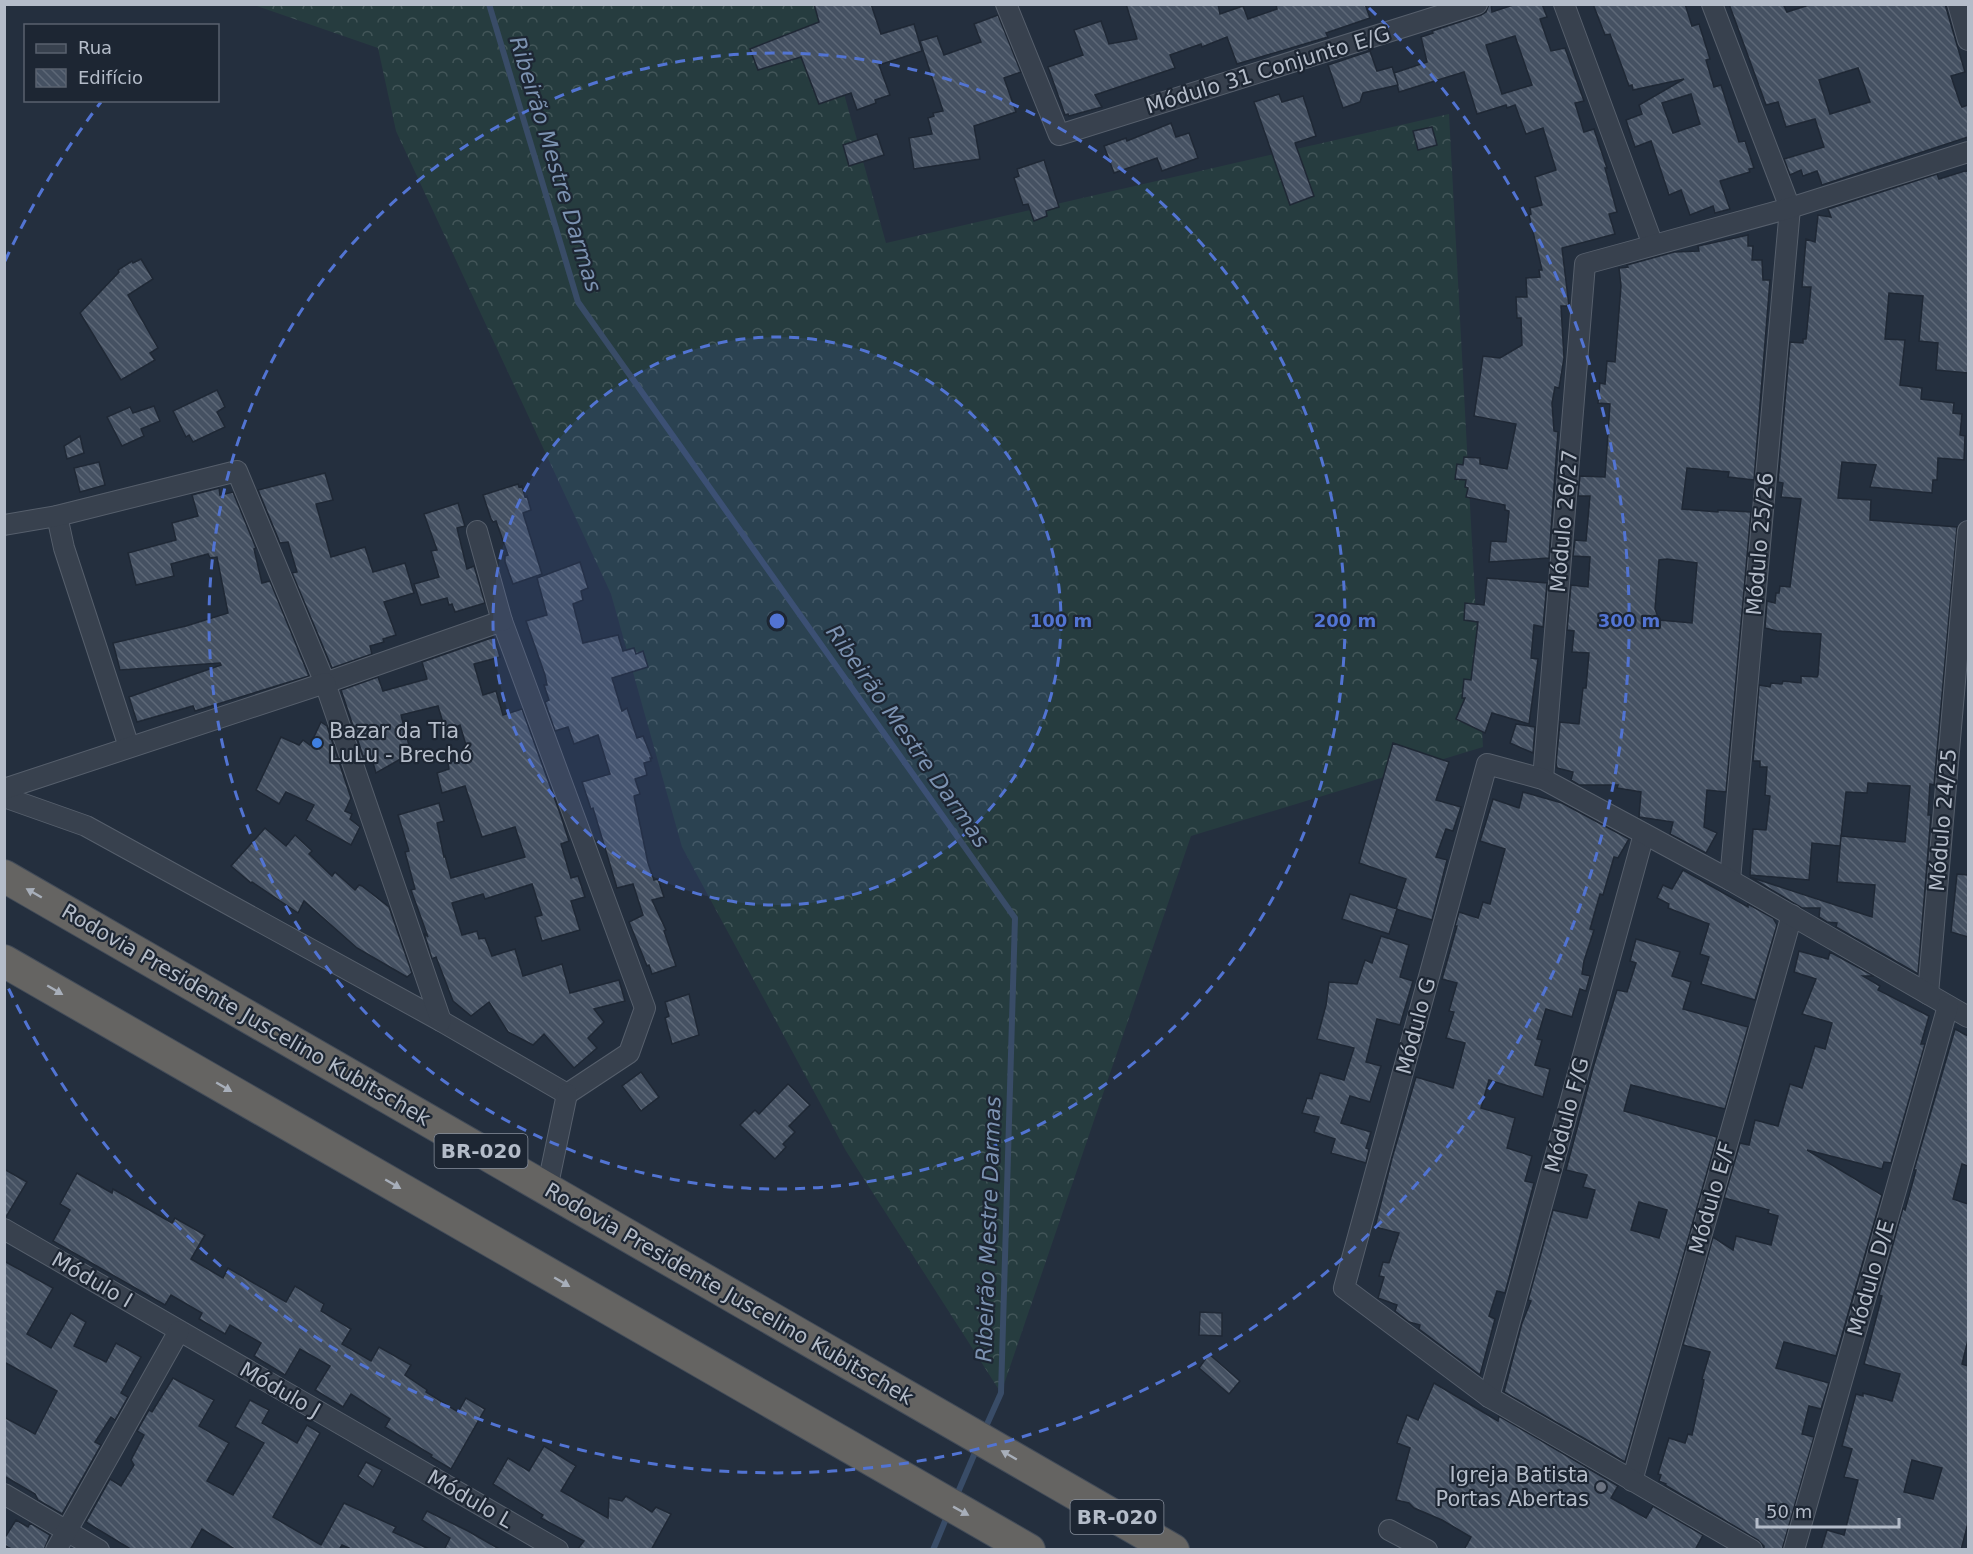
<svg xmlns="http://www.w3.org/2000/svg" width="1973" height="1554" viewBox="0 0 1973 1554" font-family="'DejaVu Sans',sans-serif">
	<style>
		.forest { fill: url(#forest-crowns) }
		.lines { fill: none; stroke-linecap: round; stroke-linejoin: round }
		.stream { stroke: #394c67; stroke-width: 6 }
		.building { fill: url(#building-back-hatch); stroke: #1f2835; stroke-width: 1.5; fill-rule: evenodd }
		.minor-casing { stroke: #565f6c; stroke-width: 22 }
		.trunk-casing { stroke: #434c59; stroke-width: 34 }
		.minor { stroke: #38414e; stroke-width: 20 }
		.trunk { stroke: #656462; stroke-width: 32 }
		.oneway { fill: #a8afba }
		.ring { fill: none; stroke: #5274d3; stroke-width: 3; stroke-dasharray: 10 8 }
		.shop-dot { fill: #3f7fe0; stroke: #1d2633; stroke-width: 2 }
		.worship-dot { fill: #6b7280; stroke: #1d2633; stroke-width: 2 }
		.labels { text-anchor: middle; stroke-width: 4.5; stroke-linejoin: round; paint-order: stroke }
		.shield { fill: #1d2633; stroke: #878f9c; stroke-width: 1.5 }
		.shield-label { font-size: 20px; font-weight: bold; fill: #b4bcc9 }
		.street-label { font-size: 21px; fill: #b4bcc9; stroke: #1d2633 }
		.poi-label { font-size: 21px; fill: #b4bcc9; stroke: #1d2633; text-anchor: start }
		.water-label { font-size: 22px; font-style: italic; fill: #7c92b1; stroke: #1d2633 }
		.centre { fill: #5274d3; stroke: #1d2633; stroke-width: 3 }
		.ring-label { font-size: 18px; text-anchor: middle; font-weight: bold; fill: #5274d3; stroke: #1d2633; stroke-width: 4.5; stroke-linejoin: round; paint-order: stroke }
	</style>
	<defs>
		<pattern id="forest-crowns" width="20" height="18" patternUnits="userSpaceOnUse" patternTransform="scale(1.5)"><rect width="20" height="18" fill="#263c3f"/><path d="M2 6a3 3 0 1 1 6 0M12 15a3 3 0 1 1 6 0" fill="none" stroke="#435659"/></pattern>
		<pattern id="building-back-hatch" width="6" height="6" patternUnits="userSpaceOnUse" patternTransform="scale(1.5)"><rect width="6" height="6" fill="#455162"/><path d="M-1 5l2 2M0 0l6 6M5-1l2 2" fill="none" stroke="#5d6877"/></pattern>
	</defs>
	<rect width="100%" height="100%" fill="#242f3e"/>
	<!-- forest -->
	<polygon class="forest" points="254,5 819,5 886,243 1449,114 1483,747 1191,836 1001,1393 846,1151 682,847 611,594 396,131 378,48"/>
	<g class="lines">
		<!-- stream -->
		<g class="stream">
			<polyline points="489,4 578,302 1015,918 1001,1393 984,1431"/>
			<polyline points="956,1497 977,1448"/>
			<polyline points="933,1550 948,1514"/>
		</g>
	</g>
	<!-- building -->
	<g class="building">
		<polygon points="814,4 871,4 881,34 914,24 922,51 879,65 890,95 875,100 876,103 857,110 851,93 819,104 801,57 758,70 750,49 819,22"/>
		<polygon points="1126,4 1218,4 1220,14 1243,6 1248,19 1277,9 1276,4 1365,4 1370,18 1326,33 1328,37 1237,64 1227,37 1202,47 1201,44 1170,55 1175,68 1095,95 1102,107 1069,116 1068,114 1065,115 1048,67 1083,55 1074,30 1101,21 1109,44 1137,39"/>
		<path d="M1489,4H1491L1492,12L1516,4H1542L1547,17L1540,19L1551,51L1565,48L1584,101L1575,103L1584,132L1594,129L1607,168H1605L1617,212L1609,214L1615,234L1562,248L1569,306H1561L1564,358L1559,388L1555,387L1552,403L1554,431L1558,432L1549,558L1489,562L1491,541L1506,542L1509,511L1505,510V505L1466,497L1468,488L1465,487L1466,480L1455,479L1457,464L1463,465L1464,457L1480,458V464L1507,469L1516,424L1474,416L1483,356L1500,358L1522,345L1521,318H1517L1516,297H1527L1526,278L1540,277L1539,270H1542L1529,215L1531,214L1530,208L1542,205L1535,177L1556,170L1543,128L1526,134L1515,105L1507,108L1506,105L1477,114L1464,72L1399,92L1394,73L1427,62L1421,37L1433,33L1432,31L1481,15L1486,12ZM1515,36L1532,85L1502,94L1486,45Z"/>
		<path d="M1593,4H1685L1692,26L1699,24L1710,59L1706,60L1714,87L1721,85L1739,142L1745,141L1754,168L1749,169L1750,172L1720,181L1730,209L1715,213L1713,206L1690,215L1681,190L1669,195L1651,141L1635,147L1626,120L1642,114L1639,105L1684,79L1633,90L1632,85L1629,86L1610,34L1605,35ZM1691,94L1700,124L1673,133L1662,103Z"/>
		<path d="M1729,4H1783L1787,12L1812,4H1945L1965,72L1951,76L1960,103L1962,107L1968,105V137L1822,185L1817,171L1803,176L1801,170L1790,175L1784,159L1824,147L1815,119L1786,127L1778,102L1766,105ZM1858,68L1870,102L1830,114L1819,80Z"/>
		<polygon points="998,15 1021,72 1004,78 1016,112 974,126 980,159 914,169 909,138 932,134 928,118 934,116 933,113 943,111 920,41 937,36 944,55 981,42 974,24"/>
		<polygon points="1370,51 1377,71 1392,67 1398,85 1363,93 1360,102 1343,108 1328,65"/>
		<polygon points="1279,94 1282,102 1303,96 1316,136 1295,143 1314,196 1290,205 1254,102"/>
		<polygon points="1171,123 1176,137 1189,133 1198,158 1162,171 1157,158 1114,173 1104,146 1126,138 1127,141"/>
		<polygon points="1432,127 1437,145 1418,150 1413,131"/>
		<polygon points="877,134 884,155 849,166 843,145"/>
		<polygon points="1044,160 1059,207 1046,211 1047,216 1034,221 1028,204 1023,205 1014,178 1019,176 1017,169"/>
		<polygon points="1968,170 1968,373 1936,370 1938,343 1919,341 1923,296 1889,293 1885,339 1905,340 1900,385 1922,388 1921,399 1954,403 1953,413 1962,414 1960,435 1965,436 1964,460 1938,458 1937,480 1933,480 1932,493 1870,487 1876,465 1842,462 1838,498 1871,500 1870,520 1957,527 1934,785 1930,784 1928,815 1931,815 1918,974 1836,927 1837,923 1827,922 1819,917 1820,908 1802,908 1750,877 1872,917 1875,885 1837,882 1841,836 1905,842 1910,786 1868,783 1867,793 1846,792 1840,846 1812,843 1809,880 1750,875 1753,829 1766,830 1770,796 1765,795 1767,767 1760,767 1760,761 1753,761 1759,685 1770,687 1771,683 1782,684 1783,681 1801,683 1801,676 1817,677 1818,675 1821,634 1777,631 1765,628 1767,601 1775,603 1776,593 1779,593 1780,586 1790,587 1801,499 1781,497 1783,483 1778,482 1790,342 1803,343 1803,339 1806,339 1811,287 1802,287 1806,239 1815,242 1818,215 1831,217 1828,209 1937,174 1939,179"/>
		<path d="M1748,235V246H1753L1752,260H1762L1763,280H1770L1754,480L1728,477L1729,472L1687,468L1682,509L1718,512V510L1751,512L1726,792L1707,790L1704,827L1717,833L1706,853L1670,834L1673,822L1639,817L1641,792L1617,788L1618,785H1579L1571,780L1573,772L1557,768L1556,763L1560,722L1579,724L1583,688H1586L1589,653L1572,652L1574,631L1567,630L1571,585L1588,587L1590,557L1573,556L1575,540L1586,541L1590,496H1578L1580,476L1605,477L1610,404L1598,403L1600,383L1605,384L1607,361L1615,362L1621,286L1619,268L1628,267L1627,265L1674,252L1699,251L1698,246ZM1667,559L1697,563L1692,623L1659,620L1655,609L1659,560Z"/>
		<polygon points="141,259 153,279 128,295 158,348 150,353 155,360 121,380 80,313 119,272 118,270 132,261 133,263"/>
		<polygon points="217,390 225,407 217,412 225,427 193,442 189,435 186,437 173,411"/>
		<polygon points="154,406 160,421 141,429 144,436 122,446 107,417 130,407 133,413"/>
		<polygon points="80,436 84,453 67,459 64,446"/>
		<polygon points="99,462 105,485 80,492 74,468"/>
		<polygon points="325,473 333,500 316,504 331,557 365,547 373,572 405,563 414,593 384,602 396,635 383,639 384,642 370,646 372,654 332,668 292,573 297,572 288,542 280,543 258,490"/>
		<polygon points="518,484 519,487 522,486 525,497 527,496 531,510 523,513 542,574 513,584 505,562 505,556 508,555 496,521 493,522 491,519 483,495"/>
		<polygon points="219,488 220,495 233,492 256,548 254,549 262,583 270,581 309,676 195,711 193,706 137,722 129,697 221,665 220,663 120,670 113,643 186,626 228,613 217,557 210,558 208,554 171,564 174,576 136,585 128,553 176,540 172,523 198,516 192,495"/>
		<polygon points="458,503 465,526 457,528 467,569 474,566 485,603 455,612 452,604 449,605 447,598 421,605 414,584 439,577 431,551 437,550 424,514"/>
		<polygon points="580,562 588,588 581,591 583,600 573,604 583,643 618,635 623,651 634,648 636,654 643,651 648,667 612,678 622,711 627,708 637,738 643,736 652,758 650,758 651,761 644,763 647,775 635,779 640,794 634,796 648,863 654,880 658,879 664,897 652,900 666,930 664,931 676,966 652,974 649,965 647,966 629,922 643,915 633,884 617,888 593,808 591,809 582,782 610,774 598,735 574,744 568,727 555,731 545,702 549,700 544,685 547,685 545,675 526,621 547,615 537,578"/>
		<polygon points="1487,578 1547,583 1543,627 1534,625 1531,658 1538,659 1529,724 1492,713 1485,733 1456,719 1465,698 1462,698 1464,679 1471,680 1478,622 1464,620 1465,603 1484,605"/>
		<polygon points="494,637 500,657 474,664 483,695 496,691 503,715 522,709 561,816 569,841 561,844 571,878 578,876 585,897 571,901 580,930 542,941 535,917 542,915 532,884 485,899 483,894 452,903 462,935 477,931 479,939 485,938 492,956 515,949 523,976 562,964 570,993 619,980 625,1001 594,1009 604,1022 588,1038 597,1048 574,1068 544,1034 533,1045 508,1032 489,1002 471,1016 453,1001 436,957 432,959 424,933 428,937 411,890 415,889 405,852 409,851 398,815 439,803 444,821 437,823 444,857 445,856 451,878 525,857 515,827 482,837 465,786 442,793 437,773 449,769 448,763 469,755 460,725 446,733 438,706 401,715 411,753 376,773 371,756 363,756 341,690 378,677 383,691 427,679 422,662"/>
		<polygon points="321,722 327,726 351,798 345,811 352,814 350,819 360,827 351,845 306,820 314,805 286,792 279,804 256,790 281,737 299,745 303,740 310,745"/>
		<polygon points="1516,724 1535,727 1533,753 1510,743"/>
		<polygon points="1393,743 1449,762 1436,800 1461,807 1453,831 1446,829 1436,857 1447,860 1432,920 1396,909 1406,879 1359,863"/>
		<polygon points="1523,792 1562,803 1629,839 1618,858 1614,857 1603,895 1600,894 1590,929 1594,930 1584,961 1582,974 1590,976 1586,991 1580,989 1572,1017 1546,1009 1537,1039 1542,1040 1535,1065 1550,1069 1543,1097 1489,1080 1481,1108 1515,1118 1507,1148 1532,1156 1525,1181 1534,1183 1505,1293 1497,1291 1489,1316 1495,1319 1480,1375 1419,1329 1420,1325 1409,1322 1395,1311 1397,1305 1378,1298 1384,1277 1379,1276 1383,1262 1389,1263 1399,1233 1375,1227 1392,1158 1416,1077 1453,1088 1465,1043 1446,1038 1454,1012 1449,1011 1457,983 1442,979 1457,926 1455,926 1459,912 1478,918 1483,902 1490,904 1505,849 1480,841 1493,799 1519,808"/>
		<polygon points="265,828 286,846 295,835 312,851 309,854 332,876 335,872 355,890 359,885 362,886 389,907 412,973 407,977 357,948 304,901 298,913 252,882 251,883 231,866"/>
		<polygon points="1683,870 1748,907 1748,904 1773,918 1777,925 1755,1000 1701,984 1709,957 1700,954 1709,924 1668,908 1669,904 1657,898 1663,885 1672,889"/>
		<polygon points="1957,874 1968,875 1968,937 1951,932"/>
		<polygon points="1350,894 1397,909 1389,934 1342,919"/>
		<polygon points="1381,936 1409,945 1400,977 1413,981 1400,1025 1377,1019 1366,1062 1381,1066 1370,1102 1350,1096 1341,1123 1371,1132 1366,1148 1369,1149 1366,1163 1331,1153 1335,1139 1314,1132 1319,1117 1302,1113 1307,1098 1312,1099 1320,1073 1344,1080 1354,1048 1317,1039 1326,1005 1329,982 1357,984 1365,960 1372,963"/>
		<path d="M1636,939L1680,952L1672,976L1691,982L1683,1009L1748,1027L1725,1109L1631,1085L1624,1111L1717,1137L1625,1462L1504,1392L1522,1323L1531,1301L1528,1300L1553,1210L1587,1218L1595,1190L1583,1187L1587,1175L1566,1170L1593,1068L1617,990L1627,992L1636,963L1630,961ZM1639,1202L1667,1210L1659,1238L1631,1230Z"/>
		<polygon points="1799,951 1828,959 1830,952 1874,976 1863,976 1880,986 1878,990 1929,1016 1921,1044 1925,1044 1891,1163 1884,1162 1882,1169 1807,1150 1882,1195 1836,1356 1784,1342 1776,1368 1829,1383 1821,1409 1809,1406 1802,1434 1814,1437 1782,1550 1764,1550 1764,1546 1758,1540 1665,1485 1666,1484 1659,1481 1661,1475 1658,1474 1669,1438 1685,1443 1688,1434 1692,1435 1704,1380 1702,1379 1710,1352 1683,1345 1713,1237 1733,1250 1736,1236 1771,1245 1778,1216 1768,1213 1769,1210 1724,1198 1740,1143 1749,1145 1755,1120 1778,1126 1790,1084 1802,1088 1815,1046 1825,1049 1832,1023 1802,1014 1816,979 1794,972"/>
		<polygon points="689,994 699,1035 672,1044 665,1018 669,1016 665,1002"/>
		<path d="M1955,1029L1968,1036V1166L1962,1164L1953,1199L1968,1204V1340L1962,1364L1968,1366V1523L1961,1550H1821L1827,1530L1844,1535L1858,1480L1844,1477L1852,1449L1842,1446L1856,1394L1863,1396V1393L1892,1401L1900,1374L1864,1364L1882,1296L1879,1295L1903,1208L1905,1210L1916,1170H1914ZM1912,1460L1942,1468L1933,1499L1904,1492Z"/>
		<polygon points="641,1072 659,1097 641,1111 622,1086"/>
		<polygon points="788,1084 810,1105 789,1126 795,1132 783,1144 786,1147 775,1159 740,1125 755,1110 759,1114"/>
		<polygon points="4,1169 27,1182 6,1217 4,1217"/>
		<polygon points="77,1173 112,1193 113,1189 172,1223 175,1218 205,1235 191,1259 223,1278 228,1268 286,1302 295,1286 324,1304 321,1311 351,1329 342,1344 371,1361 379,1347 411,1365 405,1375 427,1390 426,1392 458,1412 466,1398 485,1409 451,1469 431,1457 432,1455 385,1427 390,1419 351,1394 343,1407 315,1390 330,1366 300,1349 285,1375 254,1356 261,1343 230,1325 225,1334 199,1319 202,1313 171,1295 165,1305 53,1241 70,1210 60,1204"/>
		<polygon points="4,1261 53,1288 27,1334 51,1348 71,1313 86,1322 74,1346 106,1362 116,1343 141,1357 121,1393 128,1397 115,1420 111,1417 95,1442 101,1445 62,1514 38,1500 35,1494 4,1476 4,1417 35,1434 57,1391 4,1362"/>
		<polygon points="1200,1312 1222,1313 1222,1336 1199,1335"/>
		<polygon points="1209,1354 1240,1381 1229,1394 1199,1368"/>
		<polygon points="173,1378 214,1400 199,1426 229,1443 207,1481 233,1495 264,1443 235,1427 250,1400 269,1410 262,1423 297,1443 307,1425 320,1433 273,1517 321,1545 344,1503 396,1527 393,1532 431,1550 353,1550 342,1545 339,1550 236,1550 202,1529 190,1550 132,1550 86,1522 110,1479 121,1486 134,1465 131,1460 144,1435 137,1431 149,1410 152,1412"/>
		<polygon points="1434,1383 1498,1421 1499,1416 1618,1486 1611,1498 1646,1518 1653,1506 1703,1535 1695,1550 1464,1550 1471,1537 1442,1520 1414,1508 1409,1503 1396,1500 1410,1448 1397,1443 1400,1434 1407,1415 1418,1420"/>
		<polygon points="544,1446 576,1466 561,1491 608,1518 609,1498 622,1501 626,1496 652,1512 656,1507 671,1514 651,1550 577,1550 584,1541 541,1518 543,1515 493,1484 508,1458 529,1471"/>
		<polygon points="366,1462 382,1470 373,1487 358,1476"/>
		<polygon points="427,1511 468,1531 501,1550 444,1550 450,1538 422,1520"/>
		<polygon points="16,1520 28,1527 30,1523 50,1535 44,1550 13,1550 4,1545 4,1539"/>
	</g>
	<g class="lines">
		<!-- minor casing -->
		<g class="minor-casing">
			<g id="minor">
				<polyline points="1006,4 1059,135 1477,4"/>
				<polyline points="1564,4 1653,245"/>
				<polyline points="1712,4 1790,208 1730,880"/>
				<polyline points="1958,4 1968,40"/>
				<polyline points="57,516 64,548 129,747"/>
				<polyline points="4,525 57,516 237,471 325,683 502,621 645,1008 629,1053 567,1094 441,1021 86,826 4,797"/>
				<polyline points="477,531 502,621"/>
				<polyline points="1543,779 1585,264 1790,208 1968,152"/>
				<polyline points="4,789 325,683 441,1021"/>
				<polyline points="1928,994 1968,531"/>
				<polyline points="547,1189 567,1094"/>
				<polyline points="4,1229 558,1550"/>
				<polyline points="1489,1397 1644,834"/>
				<polyline points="1632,1481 1792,915"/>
				<polyline points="4,1494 99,1550"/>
				<polyline points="1389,1530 1427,1550"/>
				<polyline points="56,1550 179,1331"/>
				<polyline points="1752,1550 1489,1397 1344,1288 1487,764 1543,779 1730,880 1968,1017"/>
				<polyline points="1794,1550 1948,1006"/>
			</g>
		</g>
		<!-- trunk casing -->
		<g class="trunk-casing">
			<g id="trunk">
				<polyline points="4,876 1173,1550"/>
				<polyline points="4,961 1029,1550"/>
			</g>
		</g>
		<!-- minor -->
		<use href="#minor" class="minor"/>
		<!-- trunk -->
		<use href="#trunk" class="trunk"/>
	</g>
	<!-- one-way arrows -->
	<defs><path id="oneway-solid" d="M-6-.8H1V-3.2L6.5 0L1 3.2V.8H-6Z" transform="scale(1.5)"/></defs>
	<g class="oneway">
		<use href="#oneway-solid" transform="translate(34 893) rotate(-150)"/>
		<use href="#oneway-solid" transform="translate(55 990) rotate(30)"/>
		<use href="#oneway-solid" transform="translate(224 1087) rotate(30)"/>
		<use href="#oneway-solid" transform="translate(393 1184) rotate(30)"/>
		<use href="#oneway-solid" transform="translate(562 1282) rotate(30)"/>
		<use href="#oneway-solid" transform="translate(1009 1455) rotate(-150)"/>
		<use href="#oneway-solid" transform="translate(961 1511) rotate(29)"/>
	</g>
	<!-- distance rings -->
	<circle cx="777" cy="621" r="284" fill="#5274d3" fill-opacity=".12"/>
	<g class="ring">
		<circle cx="777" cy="621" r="284"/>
		<circle cx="777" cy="621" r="568"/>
		<path d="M5 261A852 852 0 0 1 101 102M1369 8A852 852 0 1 1 5 981"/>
	</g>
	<!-- markers -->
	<circle class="shop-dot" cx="317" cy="743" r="6"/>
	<circle class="worship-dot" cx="1601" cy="1487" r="6"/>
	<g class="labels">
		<!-- shield labels -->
		<g class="shield">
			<rect x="434.5" y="1134" width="93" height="34" rx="4.5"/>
			<rect x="1070.5" y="1500" width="93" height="34" rx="4.5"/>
		</g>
		<g class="shield-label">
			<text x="481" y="1158">BR-020</text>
			<text x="1117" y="1524">BR-020</text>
		</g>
		<!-- street labels -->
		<g class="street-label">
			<text transform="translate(1268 70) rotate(-17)" y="7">Módulo 31 Conjunto E/G</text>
			<text transform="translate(1564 521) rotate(-85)" y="7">Módulo 26/27</text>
			<text transform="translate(1760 544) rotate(-85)" y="7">Módulo 25/26</text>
			<text transform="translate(1943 820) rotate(-85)" y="7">Módulo 24/25</text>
			<text transform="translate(246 1015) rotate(30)" y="7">Rodovia Presidente Juscelino Kubitschek</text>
			<text transform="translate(1416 1026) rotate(-75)" y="7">Módulo G</text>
			<text transform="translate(1567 1115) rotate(-75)" y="7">Módulo F/G</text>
			<text transform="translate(1712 1198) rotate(-74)" y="7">Módulo E/F</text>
			<text transform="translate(1871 1278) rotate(-74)" y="7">Módulo D/E</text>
			<text transform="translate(92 1280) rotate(30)" y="7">Módulo I</text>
			<text transform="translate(729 1294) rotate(30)" y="7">Rodovia Presidente Juscelino Kubitschek</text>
			<text transform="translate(280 1390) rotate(30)" y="7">Módulo J</text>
			<text transform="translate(470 1499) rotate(30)" y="7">Módulo L</text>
		</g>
		<!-- poi labels -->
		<g class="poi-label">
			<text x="329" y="738">Bazar da Tia<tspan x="329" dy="24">LuLu - Brechó</tspan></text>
			<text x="1589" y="1482" text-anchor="end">Igreja Batista<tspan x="1589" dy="24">Portas Abertas</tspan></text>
		</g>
		<!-- water labels -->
		<g class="water-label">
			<text transform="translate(556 164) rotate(73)" y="8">Ribeirão Mestre Darmas</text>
			<text transform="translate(908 736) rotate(55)" y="8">Ribeirão Mestre Darmas</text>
			<text transform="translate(988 1229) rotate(-88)" y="8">Ribeirão Mestre Darmas</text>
		</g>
	</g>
	<circle cx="777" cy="621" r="9" class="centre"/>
	<g class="ring-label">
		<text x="1061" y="627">100 m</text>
		<text x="1345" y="627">200 m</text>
		<text x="1629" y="627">300 m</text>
	</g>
	<!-- border -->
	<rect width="1973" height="1554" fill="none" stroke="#b4bcc9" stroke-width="12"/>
	<!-- legend -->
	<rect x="24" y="24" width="195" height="78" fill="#1d2633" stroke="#59626f" stroke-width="1.5"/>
	<rect x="36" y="44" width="30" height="9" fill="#38414e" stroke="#59626f" stroke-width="1.5"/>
	<text x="78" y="54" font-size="18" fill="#b4bcc9">Rua</text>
	<rect x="36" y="69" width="30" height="18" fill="url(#building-back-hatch)" stroke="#59626f" stroke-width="1.5"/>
	<text x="78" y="84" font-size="18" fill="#b4bcc9">Edifício</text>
	<!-- scale -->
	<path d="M1757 1518v9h142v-9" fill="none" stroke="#b4bcc9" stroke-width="3"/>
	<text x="1766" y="1518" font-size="18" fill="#b4bcc9" stroke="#1d2633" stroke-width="4.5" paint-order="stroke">50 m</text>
</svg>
